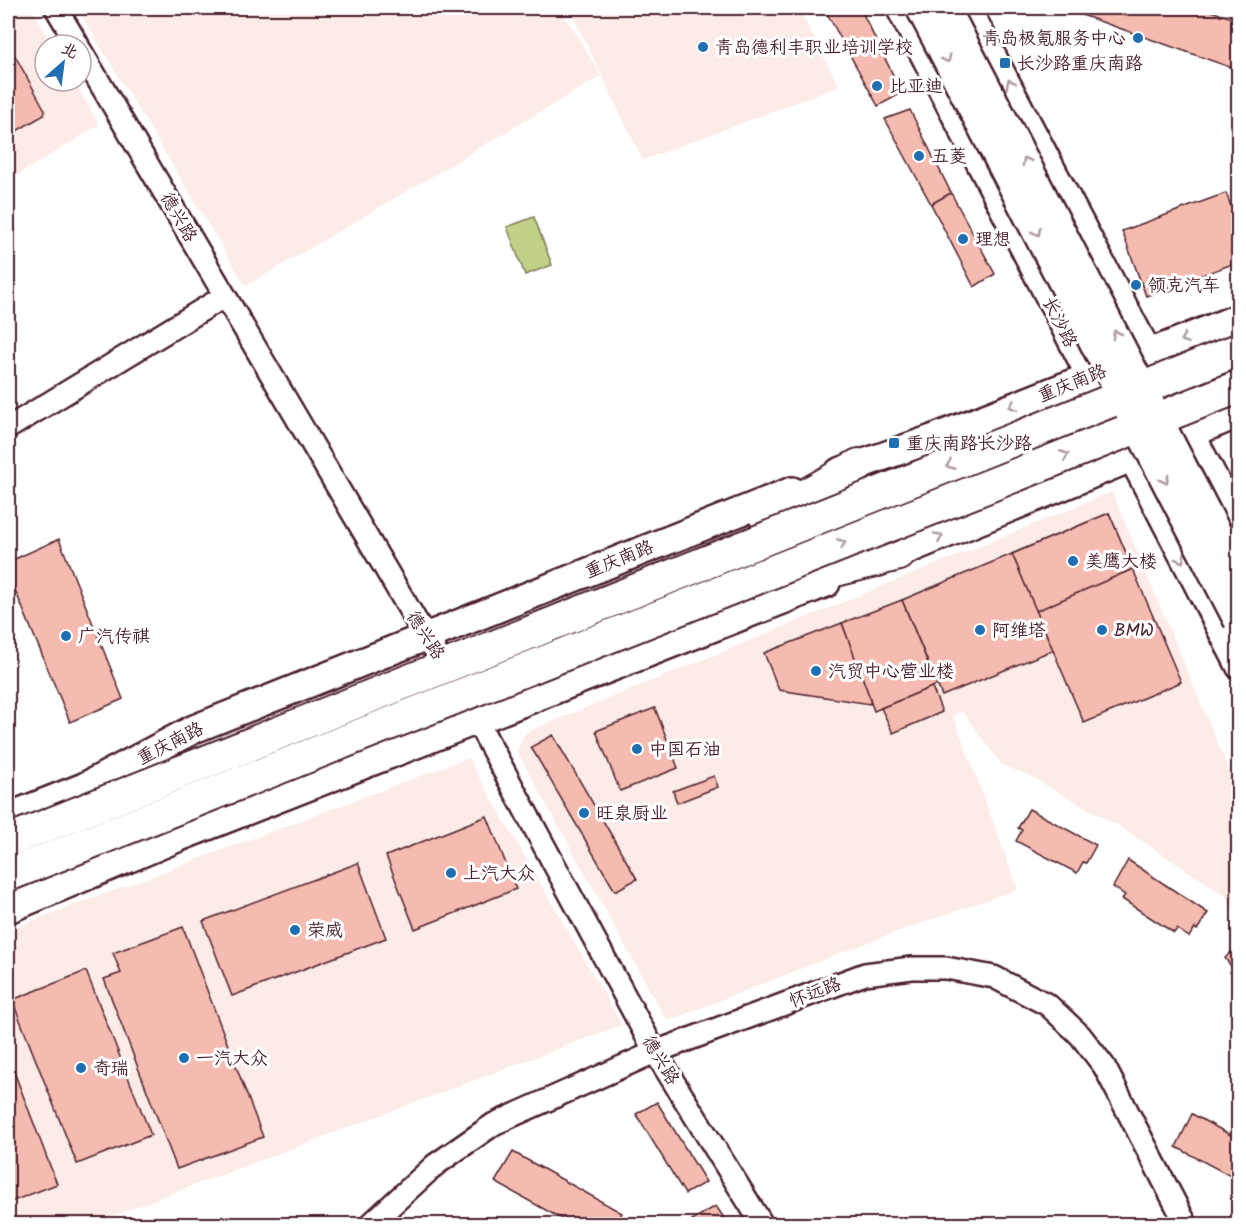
<svg xmlns="http://www.w3.org/2000/svg" width="1246" height="1232" viewBox="0 0 1246 1232" font-family="Kalam,'LXGW WenKai TC',sans-serif">
	<style>
		.built { fill: #fcebe7 }
		.green { fill: #bfd287; stroke: #847859; stroke-width: 1.5 }
		.building { fill: #f6bbb0; stroke: #4a1f2b; stroke-width: 1.5 }
		.lines { fill: none; stroke-linecap: round; stroke-linejoin: round }
		.minor-casing { stroke: #4a1f2b; stroke-width: 26 }
		.major-casing { stroke: #4a1f2b; stroke-width: 32 }
		.highway-casing { stroke: #4a1f2b; stroke-width: 36 }
		.minor { stroke: #fff; stroke-width: 21 }
		.major { stroke: #fff; stroke-width: 27 }
		.highway { stroke: #fff; stroke-width: 32 }
		.major-bridge-casing { stroke: #4a1f2b; stroke-width: 32; stroke-linecap: butt }
		.highway-bridge-casing { stroke: #4a1f2b; stroke-width: 36; stroke-linecap: butt }
		.major-bridge { stroke: #fff; stroke-width: 27 }
		.highway-bridge { stroke: #fff; stroke-width: 32 }
		.oneway { stroke: #ae9aa0 }
		.poi-dot { fill: #1f6fb2; stroke: #fff; stroke-width: 2 }
		.labels { text-anchor: middle; stroke-width: 6; stroke-linejoin: round; paint-order: stroke }
		.poi-label { font-size: 18px; fill: #4a1f2b; stroke: #fff; text-anchor: start }
		.street-label { font-size: 18px; fill: #4a1f2b; stroke: #fff }
	</style>
	<rect width="100%" height="100%" fill="#fff"/>
	<filter id="ink" filterUnits="userSpaceOnUse"><feTurbulence type="fractalNoise" baseFrequency=".0167" numOctaves="2"/><feDisplacementMap in="SourceGraphic" scale="12" xChannelSelector="R" yChannelSelector="G"/><feConvolveMatrix kernelMatrix="1 2 1 2 8 2 1 2 1" color-interpolation-filters="sRGB"/></filter>
	<g filter="url(#ink)">
		<!-- built -->
		<g class="built">
			<polygon points="8,8 31,8 53,45 45,45 45,81 74,81 99,125 8,181"/>
			<polygon points="77,8 560,8 601,76 246,286"/>
			<polygon points="569,8 798,8 839,86 643,160"/>
			<polygon points="1112,492 1238,792 1238,913 1225,895 1119,826 1026,774 1002,765 962,711 953,715 1018,889 879,938 667,1021 517,751 525,733"/>
			<polygon points="468,758 622,1025 90,1224 8,1224 8,930"/>
		</g>
		<!-- green -->
		<polygon class="green" points="534,217 552,265 525,275 507,227"/>
		<!-- building -->
		<g class="building">
			<polygon points="824,8 860,8 902,93 878,106"/>
			<polygon points="1062,8 1202,8 1238,20 1238,70"/>
			<polygon points="8,43 45,110 44,115 8,136"/>
			<polygon points="910,110 951,193 931,204 885,119"/>
			<polygon points="951,193 995,274 974,287 931,204"/>
			<polygon points="1226,193 1234,214 1238,213 1238,262 1146,296 1122,231"/>
			<polygon points="1109,513 1181,682 1084,723 1012,554"/>
			<polygon points="1109,513 1133,569 1036,611 1012,554"/>
			<polygon points="59,539 123,699 70,722 8,573 8,562"/>
			<polygon points="1012,554 1053,650 942,696 902,600"/>
			<polygon points="902,600 937,685 874,711 842,623"/>
			<polygon points="842,623 870,698 870,704 779,690 764,653"/>
			<polygon points="932,687 942,712 893,733 881,708"/>
			<polygon points="655,708 678,768 620,791 596,731"/>
			<polygon points="553,735 637,879 615,891 531,747"/>
			<polygon points="714,776 718,787 677,803 673,791"/>
			<polygon points="1029,809 1096,845 1086,863 1083,862 1077,873 1016,841 1022,830 1018,828"/>
			<polygon points="487,816 516,889 415,929 386,856"/>
			<polygon points="1128,860 1208,913 1197,930 1195,928 1189,937 1177,929 1174,933 1122,899 1125,895 1113,887"/>
			<polygon points="358,863 386,938 232,996 203,921"/>
			<polygon points="183,927 263,1137 177,1169 104,979 121,973 113,953"/>
			<polygon points="1238,945 1238,982 1230,972 1234,970 1225,958"/>
			<polygon points="86,971 151,1135 77,1164 12,1000"/>
			<polygon points="8,1056 57,1184 8,1203"/>
			<polygon points="657,1102 706,1182 685,1194 636,1114"/>
			<polygon points="1192,1114 1238,1139 1238,1174 1236,1179 1176,1147"/>
			<polygon points="513,1152 622,1213 616,1224 571,1224 495,1182"/>
			<polygon points="716,1206 728,1224 695,1224 692,1220"/>
		</g>
		<g class="lines">
			<!-- minor casing -->
			<g class="minor-casing">
				<g id="minor">
					<polyline points="56,8 78,45"/>
					<path d="M897,8C1012,227 1123,449 1238,668"/>
					<polyline points="970,8 1238,518"/>
					<polyline points="81,51 425,636 460,686 477,721 655,1052 762,1224"/>
					<polyline points="8,428 225,296"/>
					<polyline points="371,1224 435,1165 494,1124 655,1052 865,974 912,968 946,968 994,977 1048,1005 1080,1035 1104,1066 1186,1224"/>
				</g>
			</g>
			<!-- major casing -->
			<g class="major-casing">
				<g id="major">
					<polyline points="839,472 932,439 1238,318"/>
					<polyline points="878,562 1238,414"/>
					<polyline points="8,817 84,787 194,729 792,491"/>
					<polyline points="8,909 177,838 826,583"/>
				</g>
			</g>
			<!-- highway casing -->
			<g class="highway-casing">
				<g id="highway">
					<polyline points="766,518 859,465"/>
					<polyline points="792,581 899,554"/>
				</g>
			</g>
			<!-- minor -->
			<use href="#minor" class="minor"/>
			<!-- major -->
			<use href="#major" class="major"/>
			<!-- highway -->
			<use href="#highway" class="highway"/>
			<!-- major-bridge casing -->
			<g class="major-bridge-casing">
				<g id="major-bridge">
					<polyline points="920,8 1238,621"/>
					<polyline points="946,8 1238,573"/>
				</g>
			</g>
			<!-- highway-bridge casing -->
			<g class="highway-bridge-casing">
				<g id="highway-bridge">
					<polyline points="8,841 1238,350"/>
					<polyline points="8,875 1238,387"/>
				</g>
			</g>
			<!-- major-bridge -->
			<use href="#major-bridge" class="major-bridge"/>
			<!-- highway-bridge -->
			<use href="#highway-bridge" class="highway-bridge"/>
		</g>
		<!-- one-way arrows -->
		<defs><path id="oneway-chevron" d="M-2-3.5L2.5 0L-2 3.5" fill="none" stroke-width="1.6" stroke-linecap="round" stroke-linejoin="round" transform="scale(1.5)"/></defs>
		<g class="oneway">
			<use href="#oneway-chevron" transform="translate(947 59) rotate(63)"/>
			<use href="#oneway-chevron" transform="translate(1010 83) rotate(-118)"/>
			<use href="#oneway-chevron" transform="translate(1026 161) rotate(-118)"/>
			<use href="#oneway-chevron" transform="translate(1037 232) rotate(63)"/>
			<use href="#oneway-chevron" transform="translate(1116 334) rotate(-118)"/>
			<use href="#oneway-chevron" transform="translate(1184 339) rotate(159)"/>
			<use href="#oneway-chevron" transform="translate(1013 406) rotate(158)"/>
			<use href="#oneway-chevron" transform="translate(1065 455) rotate(-22)"/>
			<use href="#oneway-chevron" transform="translate(950 465) rotate(158)"/>
			<use href="#oneway-chevron" transform="translate(1165 480) rotate(63)"/>
			<use href="#oneway-chevron" transform="translate(939 537) rotate(-23)"/>
			<use href="#oneway-chevron" transform="translate(842 543) rotate(-22)"/>
			<use href="#oneway-chevron" transform="translate(1181 559) rotate(62)"/>
		</g>
	</g>
	<!-- markers -->
	<g class="poi-dot">
		<circle cx="1138" cy="38" r="6"/>
		<circle cx="703" cy="47" r="6"/>
		<rect x="999" y="57" width="12" height="12" rx="3"/>
		<circle cx="877" cy="86" r="6"/>
		<circle cx="919" cy="156" r="6"/>
		<circle cx="963" cy="239" r="6"/>
		<circle cx="1136" cy="285" r="6"/>
		<rect x="888" y="437" width="12" height="12" rx="3"/>
		<circle cx="1073" cy="561" r="6"/>
		<circle cx="980" cy="630" r="6"/>
		<circle cx="1102" cy="630" r="6"/>
		<circle cx="66" cy="636" r="6"/>
		<circle cx="816" cy="671" r="6"/>
		<circle cx="637" cy="749" r="6"/>
		<circle cx="584" cy="813" r="6"/>
		<circle cx="451" cy="873" r="6"/>
		<circle cx="295" cy="930" r="6"/>
		<circle cx="184" cy="1058" r="6"/>
		<circle cx="81" cy="1068" r="6"/>
	</g>
	<g class="labels">
		<!-- poi labels -->
		<g class="poi-label">
			<text x="1126" y="44" text-anchor="end">青岛极氪服务中心</text>
			<text x="715" y="53">青岛德利丰职业培训学校</text>
			<text x="1017" y="69">长沙路重庆南路</text>
			<text x="889" y="92">比亚迪</text>
			<text x="931" y="162">五菱</text>
			<text x="975" y="245">理想</text>
			<text x="1148" y="291">领克汽车</text>
			<text x="906" y="449">重庆南路长沙路</text>
			<text x="1085" y="567">美鹰大楼</text>
			<text x="992" y="636">阿维塔</text>
			<text x="1114" y="636">BMW</text>
			<text x="78" y="642">广汽传祺</text>
			<text x="828" y="677">汽贸中心营业楼</text>
			<text x="649" y="755">中国石油</text>
			<text x="596" y="819">旺泉厨业</text>
			<text x="463" y="879">上汽大众</text>
			<text x="307" y="936">荣威</text>
			<text x="196" y="1064">一汽大众</text>
			<text x="93" y="1074">奇瑞</text>
		</g>
		<!-- street labels -->
		<g class="street-label">
			<text transform="translate(179 217) rotate(60)" y="6">德兴路</text>
			<text transform="translate(1060 322) rotate(63)" y="6">长沙路</text>
			<text transform="translate(1072 383) rotate(-22)" y="6">重庆南路</text>
			<text transform="translate(619 559) rotate(-22)" y="6">重庆南路</text>
			<text transform="translate(426 635) rotate(57)" y="6">德兴路</text>
			<text transform="translate(170 743) rotate(-27)" y="6">重庆南路</text>
			<text transform="translate(815 992) rotate(-21)" y="6">怀远路</text>
			<text transform="translate(661 1060) rotate(59)" y="6">德兴路</text>
		</g>
	</g>
	<!-- margin -->
	<rect width="1246" height="1232" fill="none" stroke="#fff" stroke-width="30"/>
	<rect x="15" y="15" width="1216" height="1202" fill="none" stroke="#4a1f2b" stroke-width="2" filter="url(#ink)"/>
	<!-- north arrow -->
	<g transform="translate(63 63) rotate(28)"><circle r="28" fill="#ffffff" stroke="#b7a5aa" stroke-width="1.5"/>
	<path d="M0-4.5L10 22L0 15L-10 22Z" fill="#1f6fb2"/>
	<text y="-9" font-size="16" font-weight="bold" text-anchor="middle" fill="#4a1f2b">北</text>
	</g>
</svg>
